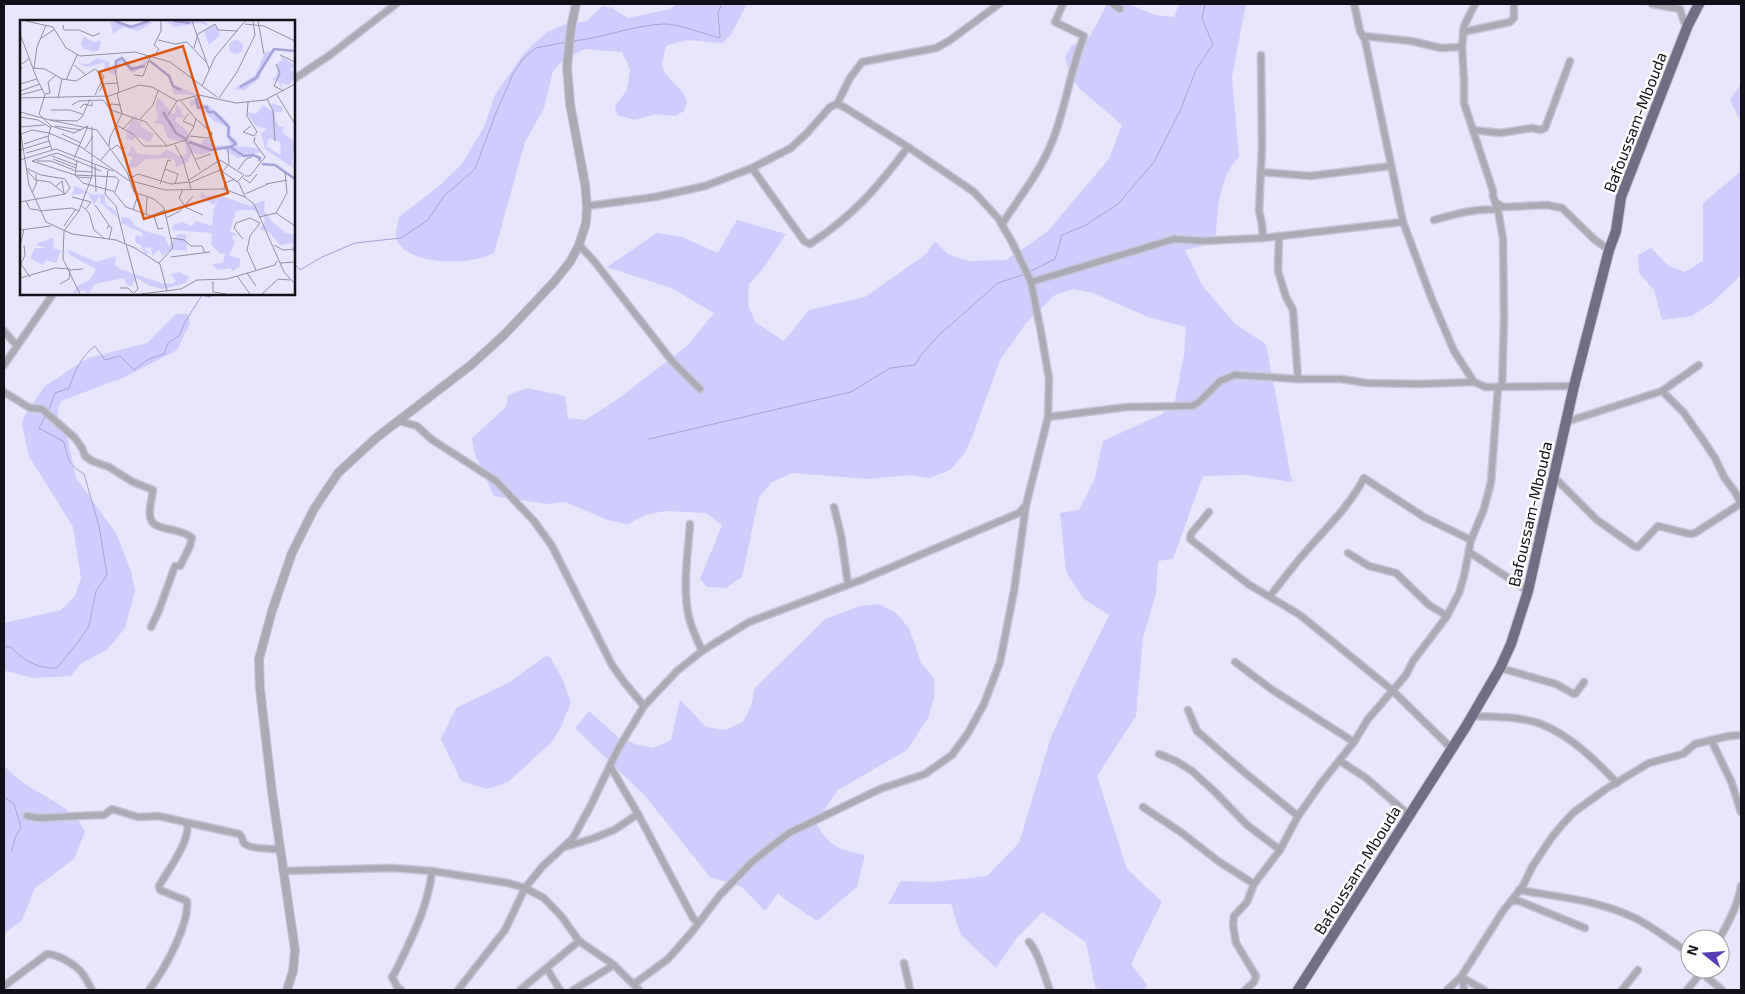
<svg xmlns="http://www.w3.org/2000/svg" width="1745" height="994" viewBox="0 0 1745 994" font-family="'Exo 2',sans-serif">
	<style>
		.green { fill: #d0ccfd }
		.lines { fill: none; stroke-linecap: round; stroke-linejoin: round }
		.stream { stroke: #a6a1d8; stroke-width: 1 }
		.minor-casing { stroke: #c5c4d8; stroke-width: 9 }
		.tertiary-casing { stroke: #c5c4d8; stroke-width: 10 }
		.trunk-casing { stroke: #c5c4d8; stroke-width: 12 }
		.minor { stroke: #ababb6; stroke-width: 6 }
		.tertiary { stroke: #ababb6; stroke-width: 8 }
		.trunk { stroke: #6f6e84; stroke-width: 10 }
		.labels { text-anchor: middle; stroke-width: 5; stroke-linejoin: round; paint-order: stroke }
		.street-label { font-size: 16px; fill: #12111a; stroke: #fff }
		.inset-river { fill: none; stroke: #a6a1d8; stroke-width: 2.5 }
		.inset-road { fill: none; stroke: #9291a2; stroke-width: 1 }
		.view { fill: #dd550d; fill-opacity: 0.15; stroke: #dd550d; stroke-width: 2.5 }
		.inset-edge { fill: none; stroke: #12111a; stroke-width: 2.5 }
	</style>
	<rect width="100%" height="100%" fill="#e7e6fc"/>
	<!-- green -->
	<g class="green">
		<path d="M677,4H747L730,36L723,43L686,40L666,46L662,63L664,72L683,93L687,102L684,111L675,116L656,114L635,120L617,115L615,106L627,90L630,69L622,52L585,49L567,58L559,64L553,71L544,108L525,142L494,253C488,255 482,258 476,259C456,264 400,263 396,236C396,230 398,222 399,217L440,185L462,164L484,127L495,95L524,53L547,32L566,24L587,21L602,6L612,8L628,18L670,9Z"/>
		<path d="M1107,4H1128L1155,15L1174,17L1179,4H1246L1232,77L1239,157C1217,179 1218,214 1215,243L1185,250L1202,285L1236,325L1266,344L1292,482L1245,475L1203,476L1173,559L1158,561L1156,593L1143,638L1136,716L1097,776L1127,869L1162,902L1131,964L1147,985L1144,990H1101L1095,987L1086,942L1042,912L1016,939L996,968L961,935L951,904H888L901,881L933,882L987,876L1019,843L1050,740L1075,684L1109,615L1084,599L1066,572L1060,513L1079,510L1095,478L1103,441L1162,414L1175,401L1184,355L1186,327L1148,317L1093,293L1074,289L1055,295L1026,323L1000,360L973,435L964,454L950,470L929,478L909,475L869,479L793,473L772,482L759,497L742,577L726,588L707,587L700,579L722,525L706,513L665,511L645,515L628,524L608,520L565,502L547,504L494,496L474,452L472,438L506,407L508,395L527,388L565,396L568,418L585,420L615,401L687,346L714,313L671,288L607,267L657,233L682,237L718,253L737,220L786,234L762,270L749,284L748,304L755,322L784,341L809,310L865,297L926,254L935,241L948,254L968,261L1006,260L1047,232L1109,159L1122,125L1080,89L1073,80L1065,58L1071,46L1088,40Z"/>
		<polygon points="1741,84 1741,123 1730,99"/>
		<polygon points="1741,149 1741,275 1713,302 1692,316 1662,320 1654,290 1639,273 1638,255 1651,248 1669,266 1685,272 1703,261 1703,203 1739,173"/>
		<polygon points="176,314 188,314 190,323 177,350 125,377 61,401 58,409 58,420 68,440 76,478 116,533 131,571 135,590 125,628 107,650 80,664 71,676 33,678 6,671 4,672 4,623 61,610 75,596 81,578 73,527 29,456 22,426 24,416 45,386 88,358 147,343"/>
		<path d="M879,604L896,613L909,628L921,663L934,678V698L928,718L907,750L838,790L826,807L817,825C831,847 839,850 865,855L857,887L817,921L784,899L778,893L765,911L742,887L710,877L646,797L575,728L589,711L618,737L635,744L653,748L671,740L680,700L706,727L726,730L743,722L751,706L755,688L825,619L860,606Z"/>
		<polygon points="547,655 551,658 564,683 571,702 561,727 552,742 508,782 487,789 461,781 441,739 456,708 510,682"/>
		<path d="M4,766C11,772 17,779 25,784C45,798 75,808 85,832L74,859L35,888L22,920L4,934Z"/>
	</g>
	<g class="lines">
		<!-- stream -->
		<g class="stream">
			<path d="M573,41C604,38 633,25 664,24C676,23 707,35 720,38L718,12L722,4"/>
			<polyline points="475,169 496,113 513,74 523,59 536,48 567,42"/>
			<polyline points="294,263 300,270 322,257 355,243 401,238 428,220 444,196 473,171"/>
			<polyline points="1029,272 1055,259 1062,235 1086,225 1118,204 1154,162 1180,111 1196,70 1213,44 1202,19 1205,4"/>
			<path d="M48,412L55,393L69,388C75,372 81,356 95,346L105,360L120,356L134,370L149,359L164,354L168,343L179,336L185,322L202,295L210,297L212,294"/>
			<polyline points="649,439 851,392 890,368 915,365 921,355 938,336 998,283 1025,274"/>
			<path d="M4,647H11C23,661 39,669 57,668L78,642L89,626L96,591L107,575L99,526L84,474C68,464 68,460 64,442L39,428L46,415"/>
			<polyline points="4,797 14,804 21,827 15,838 12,851"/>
		</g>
		<!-- minor casing -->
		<g class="minor-casing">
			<g id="minor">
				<polyline points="1113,4 1120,9"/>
				<polyline points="1354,4 1360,31 1365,40 1403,222 1431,297 1454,351 1474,382 1486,387 1574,386"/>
				<polyline points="1475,4 1464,26 1462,47 1464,80 1464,103 1493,191 1493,196 1498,210 1503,239 1504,318 1502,387"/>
				<polyline points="1652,4 1680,9 1684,22 1688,25"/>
				<polyline points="1463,32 1510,22 1514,18 1514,4"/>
				<polyline points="1363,36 1411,41 1441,48 1462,47"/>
				<polyline points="1261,55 1262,146 1259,211 1262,224 1263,238"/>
				<polyline points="294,79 330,55 396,4"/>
				<polyline points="837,104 850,78 862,62 936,48 949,41 999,4"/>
				<polyline points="1473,130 1500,133 1532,128 1541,130 1545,128 1570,61"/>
				<path d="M752,168L804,241L810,244C853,216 878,187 908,147"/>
				<polyline points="1261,172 1310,176 1391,166"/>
				<polyline points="1495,202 1503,207 1547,205 1562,208 1594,239 1609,250"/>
				<path d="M1434,220C1456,214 1475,208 1498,210"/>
				<path d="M1002,224C1019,198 1040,172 1052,142C1066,108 1070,70 1084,36L1055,22L1063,4"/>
				<polyline points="1279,236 1278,271 1286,297 1293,310 1298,379"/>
				<polyline points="579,245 594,261 672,361 700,389"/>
				<polyline points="1031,282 1174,239 1203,241 1263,238 1403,222"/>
				<polyline points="4,331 17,346"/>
				<polyline points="4,365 53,294"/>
				<polyline points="1662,391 1684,413 1703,440 1715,458 1724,477 1735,492 1741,504"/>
				<path d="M4,392L30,408L42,409L75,438L82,448L85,456L92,461L109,467L133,482L153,490C152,500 144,522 158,526C164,529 171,529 177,531C183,533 188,534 192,538L190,546L180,566H175L159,610L151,627"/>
				<polyline points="1048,417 1127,407 1192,406 1199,402 1220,381 1235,375 1298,379 1341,379 1367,383 1420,384 1474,382"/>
				<polyline points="399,421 417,426 431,439 496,481 534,521 552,546 612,665 624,682 644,706"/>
				<polyline points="1566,422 1662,391 1699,365"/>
				<polyline points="1554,477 1597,520 1634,546 1638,547 1658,526 1690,534 1695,533 1740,504"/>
				<polyline points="834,507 841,535 848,584"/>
				<polyline points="1209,512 1191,534 1190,539 1248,584 1300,615 1392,690 1451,748"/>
				<path d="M690,524C688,554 682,587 689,618C692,629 697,640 702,651"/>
				<polyline points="1469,552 1528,591"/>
				<polyline points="1348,553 1369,566 1396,573 1429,605 1447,616"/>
				<path d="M1270,596C1283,580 1295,563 1309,548C1328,526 1351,504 1364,478L1424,517L1471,540"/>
				<polyline points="1235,662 1271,689 1354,742"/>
				<polyline points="1500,668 1556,684 1574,694 1576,693 1584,682"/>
				<polyline points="1188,710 1197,731 1244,772 1298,816"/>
				<path d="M1472,716C1494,717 1519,716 1541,724C1571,736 1595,760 1617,783"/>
				<polyline points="1711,740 1731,781 1741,812"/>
				<polyline points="1159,754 1176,761 1192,771 1213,790 1247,825 1280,850"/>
				<polyline points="1340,761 1366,778 1409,815"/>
				<polyline points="610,766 638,814 693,918 698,923"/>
				<polyline points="1143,807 1182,833 1218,861 1254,884"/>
				<path d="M27,816L39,818L99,815H104L112,809L138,817L158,816L239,834L241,836C243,838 242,841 244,843C248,849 273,849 280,849"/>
				<polyline points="565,847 594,838 614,830 638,814"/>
				<polyline points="283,871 391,868 432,871 508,883 525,888 544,898 562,917 579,941 614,965 639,990"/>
				<path d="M1519,890C1558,897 1598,900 1635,918C1654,927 1671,942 1690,953"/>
				<polyline points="1511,901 1519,901 1585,928"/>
				<path d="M1719,939C1729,922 1738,905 1741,886"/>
				<path d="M1029,942C1039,953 1044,976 1050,990"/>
				<polyline points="904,963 910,990"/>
				<polyline points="547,969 560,990"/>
				<polyline points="1702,973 1722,990"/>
				<polyline points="1461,977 1484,990"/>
				<polyline points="1462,977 1464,990"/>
				<polyline points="634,984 668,959 691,933 720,895 753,861 789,833 880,789 925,774 952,755 968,733 984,704 1000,662 1014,591 1026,505"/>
				<path d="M4,986L47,954C57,954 75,964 82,973C86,978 89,985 92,990"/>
				<path d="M149,990C164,970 189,926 187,901L160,890L159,886C167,872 191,840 187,824"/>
				<path d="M401,990L398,988L392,977C397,970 399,964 403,956C416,929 429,901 432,871"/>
				<polyline points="458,990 505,930 525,888 542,867 573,838 590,807 618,749 644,706 677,671 702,651 749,622 861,580 1019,513 1026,505 1048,417 1049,379 1041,332 1031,282 1012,242 998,218 974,192 908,147 844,107 837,104 830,107 807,133 791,148 752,168 705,186 655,197 587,206"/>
				<polyline points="520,990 579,941"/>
				<polyline points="573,990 614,965"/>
				<polyline points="1245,990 1254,982 1256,976 1236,943 1233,925 1234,916 1247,902 1254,884 1280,850 1298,816 1322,782 1354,742 1368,719 1406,675 1413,661 1447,616 1459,593 1464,576 1471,540 1484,509 1491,482 1498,387"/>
				<polyline points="1447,990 1461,977 1503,911 1523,886 1532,867 1552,837 1561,826 1574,812 1606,789 1649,763 1683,754 1695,744 1729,736 1741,735"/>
				<polyline points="1622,990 1638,970"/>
				<polyline points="1687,990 1704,969"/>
			</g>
		</g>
		<!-- tertiary casing -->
		<g class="tertiary-casing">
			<polyline id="tertiary" points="287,990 293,971 295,950 272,792 260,689 259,659 272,611 292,553 314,509 338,473 376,438 471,365 504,335 554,282 570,262 579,245 586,223 587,206 585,184 570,104 567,67 571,28 576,4"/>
		</g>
		<!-- trunk casing -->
		<g class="trunk-casing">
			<polyline id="trunk" points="1298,990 1465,728 1500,668 1511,644 1528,591 1574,386 1609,250 1616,231 1621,197 1688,25 1699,4"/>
		</g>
		<!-- minor -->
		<use href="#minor" class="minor"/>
		<!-- tertiary -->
		<use href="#tertiary" class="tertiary"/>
		<!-- trunk -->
		<use href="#trunk" class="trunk"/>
	</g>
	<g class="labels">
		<!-- street labels -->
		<g class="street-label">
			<text transform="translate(1635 122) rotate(-69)" y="6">Bafoussam-Mbouda</text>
			<text transform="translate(1530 514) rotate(-77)" y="6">Bafoussam-Mbouda</text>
			<text transform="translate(1357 870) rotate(-58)" y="6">Bafoussam-Mbouda</text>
		</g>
	</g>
	<!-- overview -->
	<g transform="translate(20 20)">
		<rect width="275" height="275" fill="#e7e6fc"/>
		<path d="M90,1L112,5L135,1L118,11L103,7L93,14ZM145,1H185L189,6L180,3L155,7ZM195,4L200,15L189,25L184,10ZM64,16L73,22L81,21L79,30L73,32L63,28L61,23ZM209 27a7 7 0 1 1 14 0a7 7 0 1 1-14 0ZM257,28L241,50L240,58L225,70L214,69L235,55L245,33ZM260,35L275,46L269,50L275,51V59L268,65L262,63L261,68L258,61L252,60L257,55V43L263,40ZM101,37L115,48L129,39L141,50L130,42L113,53L101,42L95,55L84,50L85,42L68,47L57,43L68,44L77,38L89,42L90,48ZM155,65L174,73L180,83L188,85L204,98L210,106L211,116L217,121L215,126L237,128L241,132L218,138L201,128L182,135L172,133L167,142L156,147L154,140L145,138L126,139L117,147L107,148L113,138L107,135L111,130L110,124L118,134L140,135L147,129L159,136L166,134L165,123L148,118L142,104L132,103L138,99L135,85L138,77L152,93L155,94L156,84L160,88L164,98L157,97L155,101L167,111L170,120L181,124L184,119L193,120L192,126L210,125L206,106L194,101L176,84L171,87L169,81L175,80L172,75L154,74L152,68ZM251,83L263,87L262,92H255V99L259,106L264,107L262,113L275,122L272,144L275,149L245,129L241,113L247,109L236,106L228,95V92L236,94L243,85L252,91ZM249,118L260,122L261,135L246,126ZM116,93L117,101L122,102L120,106L134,114L130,122L115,116L113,121L106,119L107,109ZM55,166L74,175L84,174L86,185L95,190L98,198L81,183L80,175L74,185L68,173L52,175ZM182,171L185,176L199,175L230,186L245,180L244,190L251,201L266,213L275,215V234L271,230L273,223L260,225L249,212L239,209L244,205L245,198L233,190H220L216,191L210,211L218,215L211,216L215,222L209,235L220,239V246L211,252L212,248L197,250L192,244L203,243L205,234L199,233L191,224L192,213L152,210L153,205L162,202L172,206L176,201L192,206L194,188L199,179L194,185L180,177ZM102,197L110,198L115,206L128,212L144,216L149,226L158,214H166L167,233L165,230H151L142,236L139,229L133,236L131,228L126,227L125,230L130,233L125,234L121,225L116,223L115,216L119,215L121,218L123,213L101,203ZM33,218L34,229L41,230L36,243L26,240L23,245L10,238L15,228H26L16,225L18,223ZM47,229L76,242L96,236L95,245L100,249L141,263L152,264L156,261L151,254L159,252L169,257L166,263L143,269L130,266L117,258L111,266L107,265L104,258L75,264L68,274L63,270L53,274L57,266L70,260L76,249L50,235Z" fill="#d0ccfd" fill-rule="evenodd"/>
		<path class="inset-river" d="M95,1L111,7L129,1M154,1L170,3M130,41L149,56L153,66L161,70M96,47V41L102,38L111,49L125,46M220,67L236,58L254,29L275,31M176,78L178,88L187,87L188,92M143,92L156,113L166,119M188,92H194L209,107L208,116L216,124L210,127M169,122L191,130L210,127L224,136L233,135L240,138L239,141M242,144L255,145L275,159"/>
		<path class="inset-road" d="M6,1L33,7L46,28L60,36L115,32L150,42L197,77M172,1L189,49M238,1L244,34M225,4L244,6L275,21M43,5L44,10H59L73,16L80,13M0,14L17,59L0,64M20,19L35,9M138,20L155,24L167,22L186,42M174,28L178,14L195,4L198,10L218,11M260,35L275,42M134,36L139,29L134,25L141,11V1M256,44L260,53L254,66L264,71M54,45L66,55M13,48L25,49L42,59L38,78M14,48L17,27L26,5M2,49L0,45L9,39M95,49L99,72M114,55L123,56L131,35M17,59L25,75L19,94L31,106L28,118L32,130M42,59L56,61L75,49L84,56L75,75M46,60L57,35M182,66L195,37L225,1M0,71L20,64M80,71L83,64L98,63M25,74L30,73L28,62L36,55M0,75L23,69M257,75L275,104M0,78L89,76L119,65L132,67L157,81L179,75L216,83L245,80L275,64M199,78L217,52L235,15L233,1M247,79L253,91L255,121M228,82L227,96L237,112L234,116L223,112L231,106M52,85L59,81L83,80L91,90L126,102L147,126L166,120L174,106L176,99L161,81M60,88L64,84L72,86V82M89,89L91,84L101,85M31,90H50L62,94M0,92L30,100L57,101L62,97L70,79M168,94L163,101L174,106M148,95L157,81M0,97L18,100L31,108M120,99L133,85L138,71M176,99L192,113L191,121M30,100L77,110L107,152L114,172L134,179L144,188L153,228L139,243M96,105L113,114L124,126H147M31,106L54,113L68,106M35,106L61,110M0,107L24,105M103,109L114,97M1,114L12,110L29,113L61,127L108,160L145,170L204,169L225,177L234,184L264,252L275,264M42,114L61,123M1,115L9,165L26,202L52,214L96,220L115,228L140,244L147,271M170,116L188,118L192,116M166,120L180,150M4,124L28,116M155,125L163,140L171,169M89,126L90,117L102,94L97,73M65,129L73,116M92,129L97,125L101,129L105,127M0,130L29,121M6,133L31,126M32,136L56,145M54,138L68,106M33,139L56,148M176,139L191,134M0,140L36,129L93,151M12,141L37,133L57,141L55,155L63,163L93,171L106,187L131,196L145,190M12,141L55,155L96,157L99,160L95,172M17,141H31L56,151L72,152M57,141L81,151M80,141L91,128M75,145L76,172M6,149L17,162L12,173M145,149L158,154L155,164M88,150L85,174L96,186L105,223M218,150L226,139L232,137M203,151L209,144L208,129M16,154V160L30,162L45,174M108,155L113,157L118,154L151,164L169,162M225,156H230L245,137L234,122L235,117M57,157L72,158M223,158L230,163L237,154M169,160L200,140L224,155L217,162M169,163L200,150L219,163L225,177M140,164L148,140L151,141M246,164L267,160M36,166L42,161L44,173M163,169L159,178L165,186M204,169L205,163L215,159M225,174L248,164M52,177L71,182L66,189M6,181L10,189L19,190M0,182L45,174L50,168L45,159L21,155L6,148M61,185L69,193L74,210L84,218M75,185L89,205L87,209M165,187L183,195M113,190L118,175M19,191L52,188L59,191M256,193L267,173L265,152M126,195L127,177M134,196L138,209L143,208M239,197L256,193L275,206M146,198L160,191L173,176M44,206L55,190M0,210L31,206M151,218L164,220L171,226H182L185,233M89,219L92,208L89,206M223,219L214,208L216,203L230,198L240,203M106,224L118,269L114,273M4,225L5,235L1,244L10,257M254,225L263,230L275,229M0,226L4,209M151,237L190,232M260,243L275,242M236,250L227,230L230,216L240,203M227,253L236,266M217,256L230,274M0,258L35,248L50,249M193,261V272L206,274M40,264L49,259L50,250L63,249M100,268H108L113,273M60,274L43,239L44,211L59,191L72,156V107M121,274L161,269L177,260L207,259L255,245L257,241M242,274L258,259L270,260"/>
		<path class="view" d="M163,26L208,173L124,199L79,52Z"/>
		<rect width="275" height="275" class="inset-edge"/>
	</g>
	<!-- border -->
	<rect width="1745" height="994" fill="none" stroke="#12111a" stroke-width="10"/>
	<!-- north arrow -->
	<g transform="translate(1705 954) rotate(287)"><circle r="24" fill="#ffffff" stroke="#a0a0a3"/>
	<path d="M0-4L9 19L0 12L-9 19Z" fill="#583bb3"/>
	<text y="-8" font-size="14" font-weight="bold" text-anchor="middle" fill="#12111a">N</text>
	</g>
</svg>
